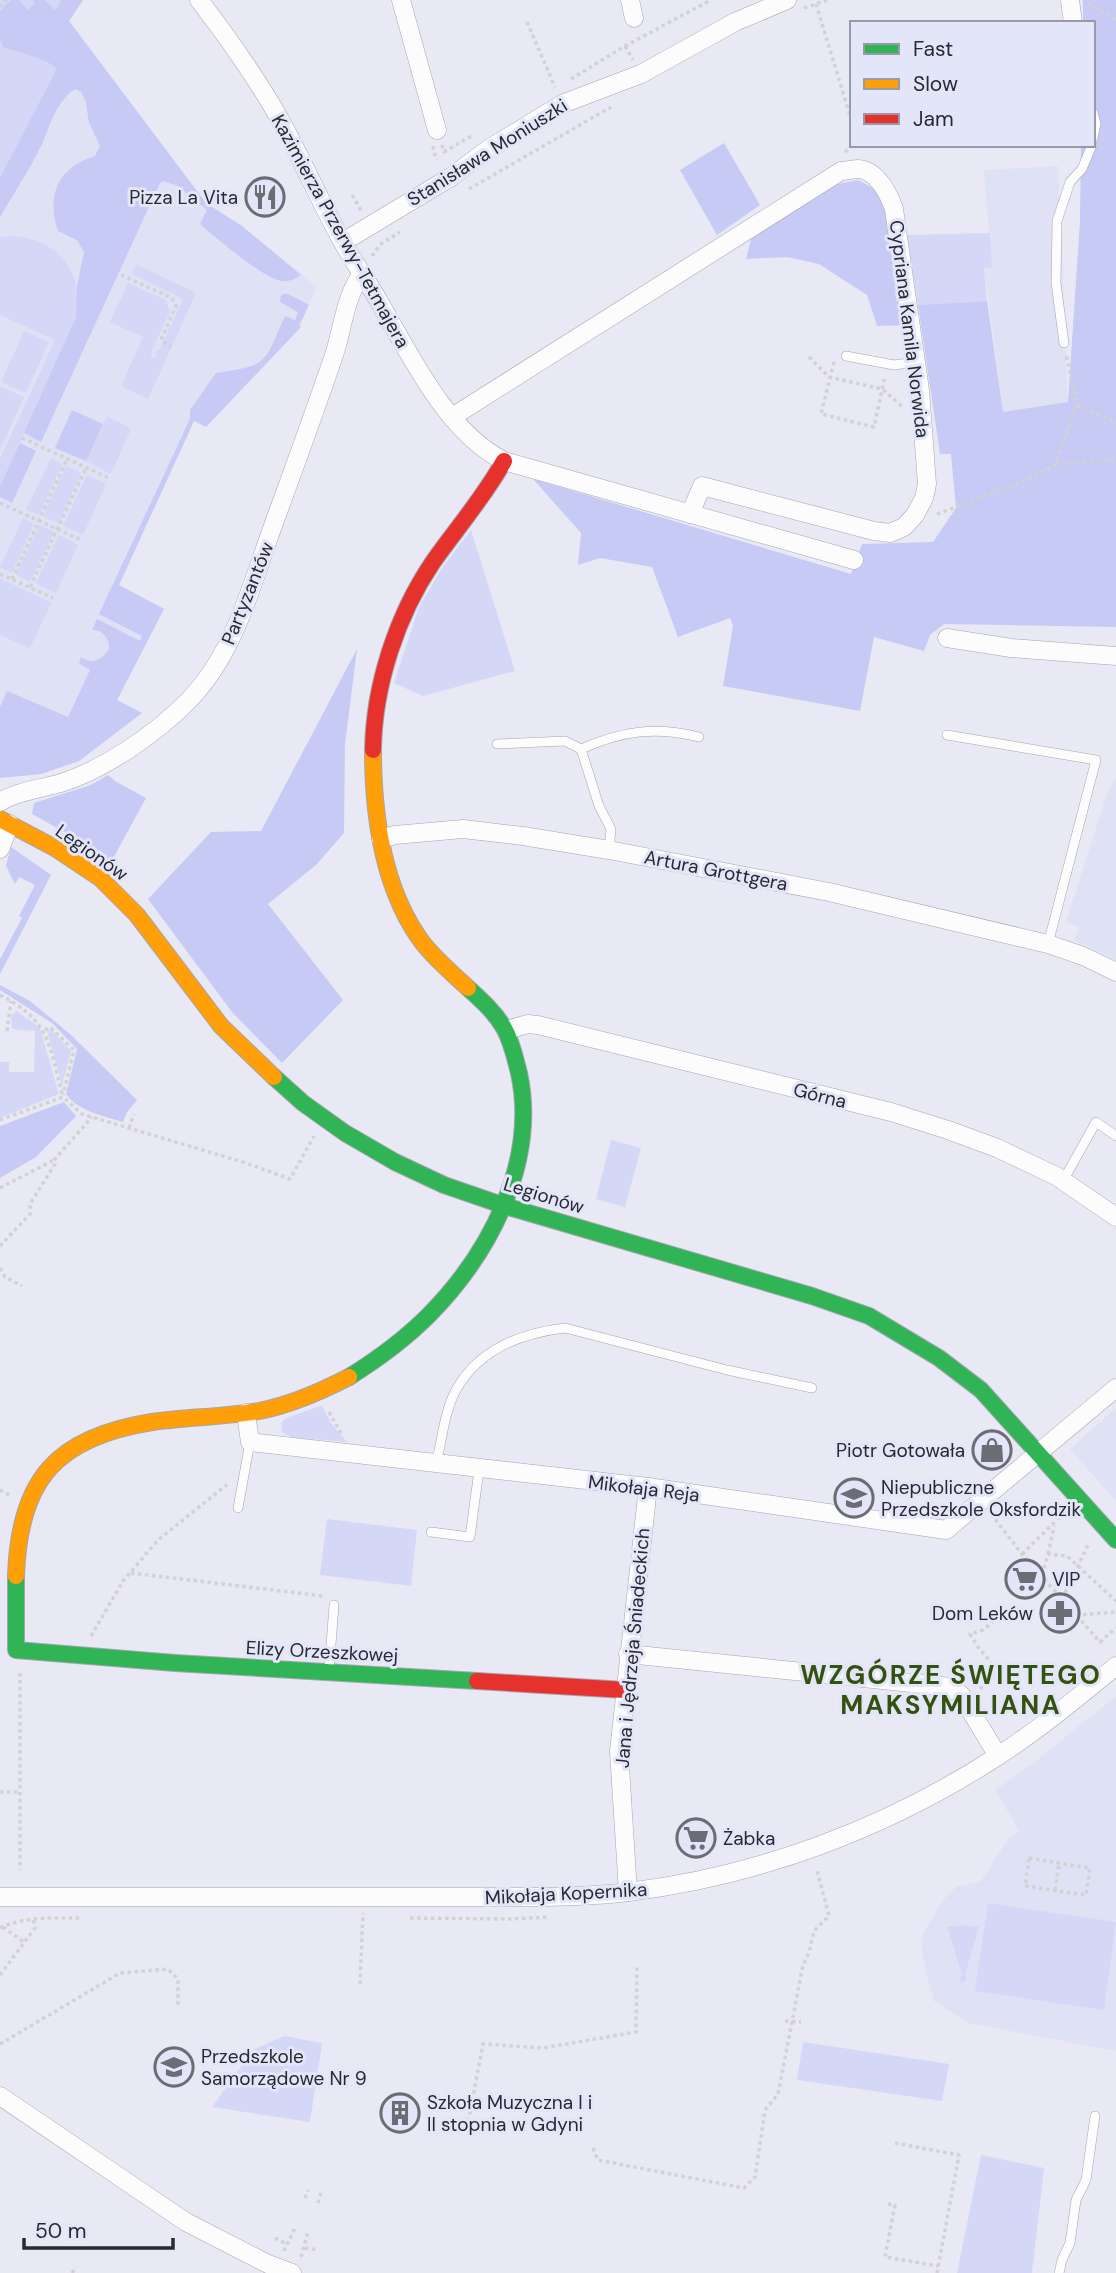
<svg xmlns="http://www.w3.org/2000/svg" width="1116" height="2273" viewBox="0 0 1116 2273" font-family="'DM Sans',sans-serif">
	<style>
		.built { fill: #dfe1f5 }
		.green { fill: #d5d7f7 }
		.forest { fill: #c6caf5 }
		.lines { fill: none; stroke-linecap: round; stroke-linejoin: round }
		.lane-casing { stroke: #a4a5ae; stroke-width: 10 }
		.street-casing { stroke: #a4a5ae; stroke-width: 19 }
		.fast-casing { stroke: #a4a5ae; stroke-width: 18 }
		.slow-casing { stroke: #a4a5ae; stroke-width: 18 }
		.jam-casing { stroke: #a4a5ae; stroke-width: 18 }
		.path { stroke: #d2d2d5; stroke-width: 3.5; stroke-dasharray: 3.5 3.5; stroke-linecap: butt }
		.lane { stroke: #fcfcfd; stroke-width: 9 }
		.street { stroke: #fcfcfd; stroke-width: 18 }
		.fast { stroke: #30b455; stroke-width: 16 }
		.slow { stroke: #ff9f0a; stroke-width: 16 }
		.jam { stroke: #e5322d; stroke-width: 16 }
		.labels { text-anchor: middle; stroke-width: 6; stroke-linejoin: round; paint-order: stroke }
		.street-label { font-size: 19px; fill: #282930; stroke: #e3e5f9 }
		.poi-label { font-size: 19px; fill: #282930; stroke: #e3e5f9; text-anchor: start }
		.district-label { font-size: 26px; font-weight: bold; letter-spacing: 2px; fill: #34520d; stroke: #e3e5f9 }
	</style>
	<rect width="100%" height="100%" fill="#e8e9f4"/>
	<!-- built -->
	<g class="built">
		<polygon points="76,30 206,203 242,226 317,287 299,326 301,327 206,427 194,421 119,585 164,609 117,700 142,713 79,761 41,774 0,778 0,179"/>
		<polygon points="1058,166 1068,402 1003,412 984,267 992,266 984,170"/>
		<polygon points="1116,777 1116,960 1074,940 1079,927 1066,922 1108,791"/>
		<polygon points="1116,1408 1116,1501 1070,1449"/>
		<polygon points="1116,1696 1116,2051 968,2023 934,2001 927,1977 922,1951 923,1933 943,1900 956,1887 981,1881 1009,1838 1019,1830 995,1790 1035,1762"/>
	</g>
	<!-- green -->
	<g class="green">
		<polygon points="0,0 83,0 68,21 76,30 0,179"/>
		<polygon points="990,233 992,267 984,268 987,301 918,305 907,235"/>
		<path d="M11,236C62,238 89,279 73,327L0,486V459L55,340L0,315V237Z"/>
		<polygon points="136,264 196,293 148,399 121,386 143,337 110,322 128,283 166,300 170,312 151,352 152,358 157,357 155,352 160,349 183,299 132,274"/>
		<polygon points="24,331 49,342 26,393 1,382"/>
		<polygon points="0,386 24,397 0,450"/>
		<polygon points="107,416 131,429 111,474 86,461"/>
		<polygon points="51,458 62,464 39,515 26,510"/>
		<polygon points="66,466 81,473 59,523 43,517"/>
		<polygon points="87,475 106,484 83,535 63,526"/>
		<polygon points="23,518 34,523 12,573 0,567"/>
		<polygon points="39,525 54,532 30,582 16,575"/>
		<polygon points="471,530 515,671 423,696 394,683 419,607 442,568"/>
		<polygon points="59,535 78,545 56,593 36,583"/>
		<polygon points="0,578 51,603 30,648 0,635"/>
		<polygon points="17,1011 40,1028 59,1094 0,1118 0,1062 9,1062 9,1072 34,1072 35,1031 12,1029 11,1015"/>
		<polygon points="51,1029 71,1051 62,1085 47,1031"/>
		<polygon points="611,1140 641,1148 625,1207 596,1199"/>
		<polygon points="320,1406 322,1406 331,1423 347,1442 291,1437 282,1432 281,1423 286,1418"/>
		<polygon points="327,1519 417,1530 411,1586 320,1575"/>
		<polygon points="988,1903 1116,1922 1104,2010 975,1991"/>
		<polygon points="963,1925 979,1927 965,1974 967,1980 962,1983 959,1981 962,1974 947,1927"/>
		<polygon points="284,2036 322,2043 310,2122 212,2107 253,2050"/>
		<polygon points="803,2042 949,2064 942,2101 797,2080"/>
		<polygon points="981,2155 1044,2168 1032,2273 957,2273"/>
	</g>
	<!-- forest -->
	<g class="forest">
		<path d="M11,0H19L28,10L35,3L33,0H45L54,10L59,6L61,0H83L69,21L206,203L242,226L301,275C295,279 289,282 281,281C263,278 215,237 200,224L207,210L178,186L164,181L160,183L41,442L24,433L76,317L77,287L84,252L77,240L58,231C46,195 58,167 95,156L100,146L89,123L86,102L81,92L75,89C55,103 51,124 42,144C30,169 14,193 0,217V178L57,68C41,56 22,54 3,47L0,39V11Z"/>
		<polygon points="1083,0 1116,0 1116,627 944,624 930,635 924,651 874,637 860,711 723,686 733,626 730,618 678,637 652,567 600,558 578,565 581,533 533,479 851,574 862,544 933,542 956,508 951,454 940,454 918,305 987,301 1003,412 1068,402 1080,220 1081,145 1093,145 1093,23 1083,23"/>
		<polygon points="724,143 760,205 717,235 680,170"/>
		<polygon points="858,180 875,189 886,200 906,325 877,326 867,295 819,264 787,257 746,259 751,239 833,185"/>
		<path d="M283,294H288L309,305L299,326L301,327L206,427L194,421L119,585L164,609L117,700L142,713L79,761L41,774L0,778V707L7,691L68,717L90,670L79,663L81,657C92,665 102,660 109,649C110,640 103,629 92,630L97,619L140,641L142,636L99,614L190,419V410L216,373C270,365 263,364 285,316L295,320L298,312L280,302L281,296Z"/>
		<polygon points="72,410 103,424 86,461 55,448"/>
		<polygon points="20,443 36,451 12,503 0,497 0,486"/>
		<polygon points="357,649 345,744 344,833 316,865 268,904 343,1000 282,1063 232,1012 148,899 211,832 261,831"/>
		<polygon points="108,775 115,781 146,798 110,864 88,845 32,814 34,803 91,785"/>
		<polygon points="11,847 51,875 0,974 0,959 22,918 19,916 35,885 19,877 15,884 6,866"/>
		<path d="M0,985L30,1001L70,1034L137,1100L127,1112L123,1122C104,1116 78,1111 66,1094L77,1049L52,1023L0,990Z"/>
		<polygon points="64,1102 76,1116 36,1157 0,1178 0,1126"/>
	</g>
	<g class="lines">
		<!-- lane casing -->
		<g class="lane-casing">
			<g id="lane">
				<polyline points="1093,113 1096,124 1093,138"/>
				<polyline points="1064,343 1056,283 1057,221 1070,182 1082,169 1092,145"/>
				<polyline points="846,356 894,365 916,362"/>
				<polyline points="947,735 1096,760 1048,944"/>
				<polyline points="497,744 565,741 581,749"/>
				<path d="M609,850L611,829L599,806L581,749C622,731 655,726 699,737"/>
				<polyline points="1063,1181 1096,1122 1116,1136"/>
				<path d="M436,1464C442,1441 444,1412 456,1390C479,1349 521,1333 565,1328L727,1370L812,1388"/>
				<polyline points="238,1508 250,1442"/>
				<polyline points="431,1532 470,1537 479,1470"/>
				<polyline points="329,1671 334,1605"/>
				<polyline points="1059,2273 1062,2260 1070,2243 1076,2200 1086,2180 1095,2116"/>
			</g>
		</g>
		<!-- street casing -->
		<g class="street-casing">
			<g id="street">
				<path d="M199,0C229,39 258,80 282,123C303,162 321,203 342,241C354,263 369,283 381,305C412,358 447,432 504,461L854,560"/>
				<polyline points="401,0 437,130"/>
				<polyline points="630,0 634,18"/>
				<polyline points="1070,0 1073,23"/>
				<polyline points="343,242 451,177 487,150 562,104 641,74 735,22 787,0"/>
				<path d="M452,417L841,171C847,171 853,169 858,169C877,170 889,194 894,209L920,390L927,484L924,498L915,515L904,527L890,533L874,531L702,486L690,514"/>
				<polyline points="947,638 1011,648 1116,656"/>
				<path d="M0,802C17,791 41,789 61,783C105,769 157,733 189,700C235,653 252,583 274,523C294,468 314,414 333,358C343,330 344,298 362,274"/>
				<polyline points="381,839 395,835 463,829 523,836 609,850 829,892 1048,944 1083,956 1116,972"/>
				<polyline points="0,849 10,824"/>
				<polyline points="506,1030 528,1024 538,1025 891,1112 948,1130 997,1148 1056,1176 1116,1217"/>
				<polyline points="246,1413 250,1442 648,1487 946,1530 1116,1388"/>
				<polyline points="628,1654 951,1687 961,1695 998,1756"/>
				<polyline points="628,1892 619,1751 648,1487"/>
				<path d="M0,1897H543C572,1896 600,1896 628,1892C760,1876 887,1828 998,1756C1040,1729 1078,1697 1116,1666"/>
				<polyline points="0,2096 186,2222 268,2264 292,2273"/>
			</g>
		</g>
		<!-- fast casing -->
		<g class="fast-casing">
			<g id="fast">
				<polyline points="274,1077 303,1103 345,1133 395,1162 444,1185 502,1205 812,1296 869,1316 939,1358 981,1390 1116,1540"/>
				<path d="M349,1377C378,1359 405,1339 429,1315C490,1253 538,1162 519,1073C515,1058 512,1042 504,1028C495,1012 481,1000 468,988"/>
				<polyline points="16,1576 16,1650 175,1663 477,1681"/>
			</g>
		</g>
		<!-- slow casing -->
		<g class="slow-casing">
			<g id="slow">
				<path d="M373,750C373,814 383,889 422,942C435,959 452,973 468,988"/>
				<polyline points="0,819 55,848 100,878 137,915 221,1026 274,1077"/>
				<path d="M16,1576C19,1479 57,1437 152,1422C187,1417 224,1417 259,1411C291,1405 320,1392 349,1377"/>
			</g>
		</g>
		<!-- jam casing -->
		<g class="jam-casing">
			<g id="jam">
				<path d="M373,750C374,685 397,615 433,562C457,528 484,497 504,461"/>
				<polyline points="477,1681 625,1690"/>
			</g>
		</g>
		<!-- path -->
		<g class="path">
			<polyline points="1089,3 1116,20"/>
			<polyline points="816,4 852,122"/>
			<polyline points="0,7 7,0"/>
			<polyline points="804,8 827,0"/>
			<polyline points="527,22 555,87"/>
			<polyline points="625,46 633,60"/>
			<polyline points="571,79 625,46 711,0"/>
			<polyline points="442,145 444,152 473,135"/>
			<polyline points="433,146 436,160"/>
			<polyline points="845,152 853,145"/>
			<polyline points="469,189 611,107"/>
			<polyline points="352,195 362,212"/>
			<polyline points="372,256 381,244 400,232"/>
			<polyline points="121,275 172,298 176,306 161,340 171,347"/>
			<polyline points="809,357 829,377 882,389 903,407"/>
			<polyline points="834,362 821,414 874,427 885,376"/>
			<polyline points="1077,405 1116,423"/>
			<polyline points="22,438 109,478"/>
			<polyline points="1055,464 1116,460"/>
			<polyline points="0,503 81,540"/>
			<polyline points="937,514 1019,483 1055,465 1077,405 1066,354"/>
			<polyline points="0,574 53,598"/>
			<polyline points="12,579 67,459"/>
			<polyline points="30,587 86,468"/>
			<path d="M0,995C51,1021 49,1046 63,1097"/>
			<polyline points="45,1030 50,1027 74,1050 63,1095"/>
			<polyline points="7,1031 11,1001"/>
			<polyline points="0,1120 63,1097 82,1114 246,1163 290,1179 314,1136"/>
			<polyline points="129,1128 134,1114"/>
			<polyline points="0,1188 54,1160"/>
			<polyline points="0,1246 30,1214 30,1204 55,1164 54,1160 92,1117"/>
			<polyline points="0,1268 5,1277 22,1286"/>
			<polyline points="329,1412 341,1433"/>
			<polyline points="0,1490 9,1495"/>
			<polyline points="991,1514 1022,1554 1100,1642 1116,1628"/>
			<polyline points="1022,1554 1062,1515"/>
			<polyline points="1048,1554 1054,1526"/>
			<polyline points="131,1573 323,1596"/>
			<polyline points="1042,1575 1048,1554 1067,1556 1116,1601"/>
			<polyline points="1062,1599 1088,1545"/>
			<polyline points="1076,1615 1116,1612"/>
			<polyline points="91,1636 123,1581 158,1540 229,1483"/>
			<polyline points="20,1673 20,1870"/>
			<polyline points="980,1689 999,1672 978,1647 970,1634 983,1630 1003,1613"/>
			<polyline points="0,1792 20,1792"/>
			<polygon points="1029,1858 1090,1868 1086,1895 1025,1886"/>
			<polyline points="1055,1890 1059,1863"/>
			<polyline points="410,1918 509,1919 549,1917"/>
			<polyline points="3,1927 24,1942"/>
			<path d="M0,1928C25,1916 53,1918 80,1918"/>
			<polyline points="0,1975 35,1928 33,1918"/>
			<polyline points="360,1984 363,1913"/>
			<polyline points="785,2021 801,2022"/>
			<polyline points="0,2044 120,1973 168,1969 178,1979 178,2008"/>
			<polyline points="467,2128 483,2044 543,2048 636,2032 637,1967"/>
			<polyline points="895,2143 959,2155 937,2273"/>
			<polyline points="593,2148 598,2160 744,2188 755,2177 765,2110 778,2094 803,1965 809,1953 814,1931 829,1916 817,1870"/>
			<polyline points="305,2198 308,2190"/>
			<polyline points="318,2203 321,2193"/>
			<polyline points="888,2204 895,2205 885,2257 938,2266"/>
			<polyline points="275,2238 287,2244"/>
			<polyline points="305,2248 318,2250"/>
			<polyline points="284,2251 295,2228"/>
			<polyline points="301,2257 308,2232"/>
			<polyline points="72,2273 76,2267"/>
		</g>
		<!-- lane -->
		<use href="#lane" class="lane"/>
		<!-- street -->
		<use href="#street" class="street"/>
		<!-- fast -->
		<use href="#fast" class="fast"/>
		<!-- slow -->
		<use href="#slow" class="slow"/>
		<!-- jam -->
		<use href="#jam" class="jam"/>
	</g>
	<!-- icons -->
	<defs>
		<g id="restaurant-ring" transform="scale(2.0125)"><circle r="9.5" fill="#e3e5f9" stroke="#6b6c75" stroke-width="1.5"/><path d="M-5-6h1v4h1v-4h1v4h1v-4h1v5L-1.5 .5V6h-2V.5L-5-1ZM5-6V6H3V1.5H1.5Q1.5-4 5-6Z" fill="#6b6c75"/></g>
		<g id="shop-ring" transform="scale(2.0125)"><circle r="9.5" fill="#e3e5f9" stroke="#6b6c75" stroke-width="1.5"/><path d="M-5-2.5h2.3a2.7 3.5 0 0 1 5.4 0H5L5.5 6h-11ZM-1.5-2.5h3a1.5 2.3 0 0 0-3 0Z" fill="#6b6c75"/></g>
		<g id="school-ring" transform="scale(2.0125)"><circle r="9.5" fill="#e3e5f9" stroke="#6b6c75" stroke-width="1.5"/><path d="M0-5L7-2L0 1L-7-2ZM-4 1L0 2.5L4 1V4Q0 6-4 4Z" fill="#6b6c75"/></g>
		<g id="supermarket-ring" transform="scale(2.0125)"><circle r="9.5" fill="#e3e5f9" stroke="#6b6c75" stroke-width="1.5"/><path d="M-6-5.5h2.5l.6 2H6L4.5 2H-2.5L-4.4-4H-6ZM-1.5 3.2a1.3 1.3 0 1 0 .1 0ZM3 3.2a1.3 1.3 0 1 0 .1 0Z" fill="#6b6c75"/></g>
		<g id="pharmacy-ring" transform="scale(2.0125)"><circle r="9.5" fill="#e3e5f9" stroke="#6b6c75" stroke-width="1.5"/><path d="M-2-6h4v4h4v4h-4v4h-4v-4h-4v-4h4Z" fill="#6b6c75"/></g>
		<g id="building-ring" transform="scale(2.0125)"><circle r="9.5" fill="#e3e5f9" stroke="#6b6c75" stroke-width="1.5"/><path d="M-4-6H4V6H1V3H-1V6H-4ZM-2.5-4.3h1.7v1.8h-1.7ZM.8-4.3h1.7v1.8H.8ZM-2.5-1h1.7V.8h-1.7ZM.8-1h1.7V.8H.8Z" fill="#6b6c75"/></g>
	</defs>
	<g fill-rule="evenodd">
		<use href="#restaurant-ring" x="265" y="197"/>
		<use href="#shop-ring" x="992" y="1450"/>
		<use href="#school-ring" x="854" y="1498"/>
		<use href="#supermarket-ring" x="1025" y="1579"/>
		<use href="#pharmacy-ring" x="1060" y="1613"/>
		<use href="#supermarket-ring" x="696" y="1838"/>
		<use href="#school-ring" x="174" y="2067"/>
		<use href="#building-ring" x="400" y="2113"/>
	</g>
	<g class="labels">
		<!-- street labels -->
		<g class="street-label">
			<text transform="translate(487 152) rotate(-32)" y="7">Stanisława Moniuszki</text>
			<text transform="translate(341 231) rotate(61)" y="7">Kazimierza Przerwy-Tetmajera</text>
			<text transform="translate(910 329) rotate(83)" y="7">Cypriana Kamila Norwida</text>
			<text transform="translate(247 593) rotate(-68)" y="7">Partyzantów</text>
			<text transform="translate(92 852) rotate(35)" y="7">Legionów</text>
			<text transform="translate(716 870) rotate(11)" y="7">Artura Grottgera</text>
			<text transform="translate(820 1095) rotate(14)" y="7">Górna</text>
			<text transform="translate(544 1195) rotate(17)" y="7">Legionów</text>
			<text transform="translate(644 1488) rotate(7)" y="7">Mikołaja Reja</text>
			<text transform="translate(632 1648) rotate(-85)" y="7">Jana i Jędrzeja Śniadeckich</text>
			<text transform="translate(322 1651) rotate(3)" y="7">Elizy Orzeszkowej</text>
			<text transform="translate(566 1893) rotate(-3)" y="7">Mikołaja Kopernika</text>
		</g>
		<!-- poi labels -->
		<g class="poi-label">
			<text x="238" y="204" text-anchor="end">Pizza La Vita</text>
			<text x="965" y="1457" text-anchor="end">Piotr Gotowała</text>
			<text x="881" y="1494">Niepubliczne<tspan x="881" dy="22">Przedszkole Oksfordzik</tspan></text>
			<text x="1052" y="1586">VIP</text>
			<text x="1033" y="1620" text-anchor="end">Dom Leków</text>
			<text x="723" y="1845">Żabka</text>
			<text x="201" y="2063">Przedszkole<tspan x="201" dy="22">Samorządowe Nr 9</tspan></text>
			<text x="427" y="2109">Szkoła Muzyczna I i<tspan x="427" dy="22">II stopnia w Gdyni</tspan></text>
		</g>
		<!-- district labels -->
		<g class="district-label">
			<text x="951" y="1684">WZGÓRZE ŚWIĘTEGO<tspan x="951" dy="30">MAKSYMILIANA</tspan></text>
		</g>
	</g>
	<!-- legend -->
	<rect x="850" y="21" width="245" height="126" fill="#e3e5f9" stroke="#989aa9" stroke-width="2"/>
	<rect x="864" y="44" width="35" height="10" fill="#30b455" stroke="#989aa9" stroke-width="2"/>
	<text x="913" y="56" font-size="21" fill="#282930">Fast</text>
	<rect x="864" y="79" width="35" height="10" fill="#ff9f0a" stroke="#989aa9" stroke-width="2"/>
	<text x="913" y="91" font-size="21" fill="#282930">Slow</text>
	<rect x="864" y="114" width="35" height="10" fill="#e5322d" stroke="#989aa9" stroke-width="2"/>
	<text x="913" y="126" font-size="21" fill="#282930">Jam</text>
	<!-- scale -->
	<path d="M24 2238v10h149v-10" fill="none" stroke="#282930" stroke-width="3.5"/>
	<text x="35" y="2238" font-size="21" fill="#282930" stroke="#e3e5f9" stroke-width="5" paint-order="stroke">50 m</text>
</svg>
